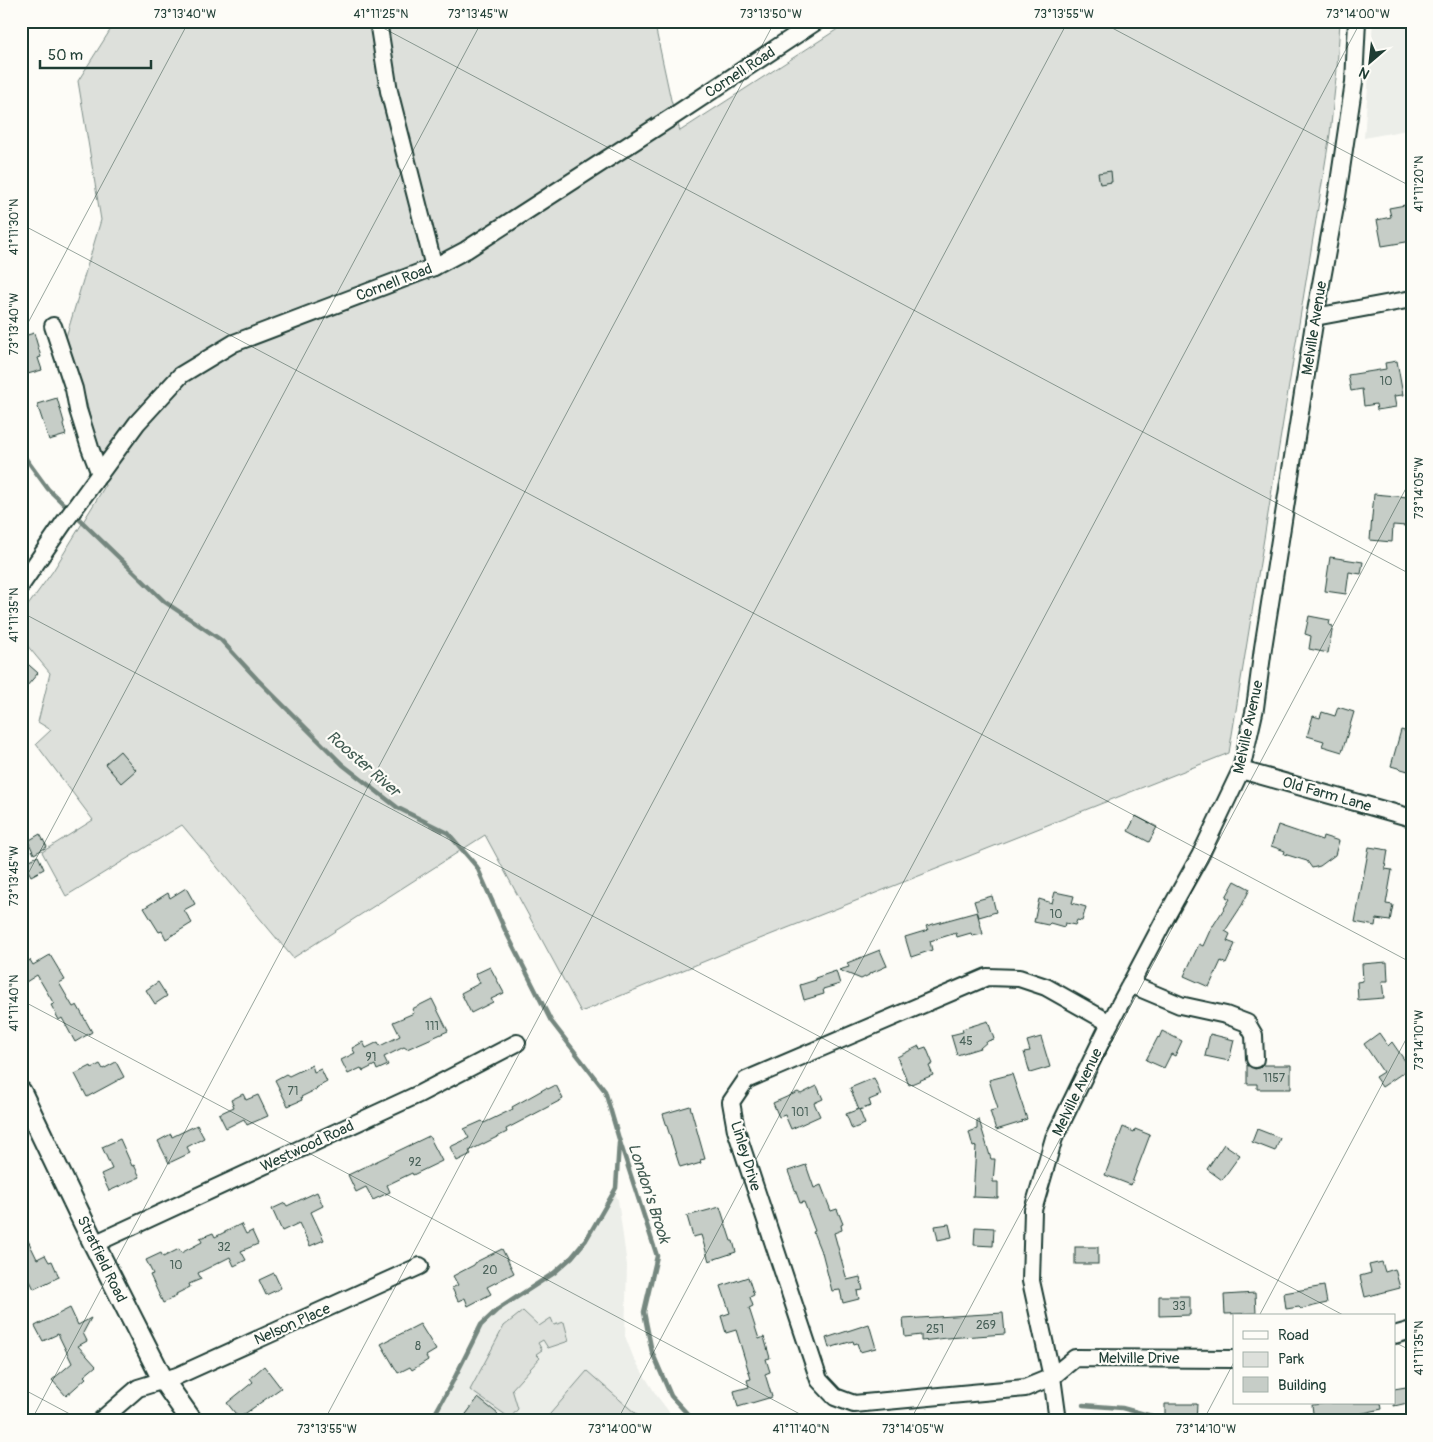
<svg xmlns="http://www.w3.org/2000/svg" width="1433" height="1442" viewBox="0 0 1433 1442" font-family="Pangolin,sans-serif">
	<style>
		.built { fill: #eceee9 }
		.green { fill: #dde0db; stroke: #7e8e88 }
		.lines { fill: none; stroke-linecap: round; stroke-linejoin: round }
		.stream { stroke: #75877f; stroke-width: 4.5 }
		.building { fill: #c6cdc7; stroke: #1f3d34 }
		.minor-casing { stroke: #1f3d34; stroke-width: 20 }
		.major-casing { stroke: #1f3d34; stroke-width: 24 }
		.minor { stroke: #fdfcf7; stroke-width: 16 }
		.major { stroke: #fdfcf7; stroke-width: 20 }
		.ticks { fill: none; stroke: #1f3d34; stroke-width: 1; stroke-opacity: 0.45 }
		.labels { text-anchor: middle; stroke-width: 4.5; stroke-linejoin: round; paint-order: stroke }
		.number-label { font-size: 12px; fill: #496159 }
		.street-label { font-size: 15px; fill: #1f3d34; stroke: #fdfcf7 }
		.water-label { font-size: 16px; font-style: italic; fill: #435c53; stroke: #fdfcf7 }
		.neatline { fill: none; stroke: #1f3d34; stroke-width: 2 }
		.ticks-label { font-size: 12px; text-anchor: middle; fill: #1f3d34 }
	</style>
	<rect width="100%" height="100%" fill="#fdfcf7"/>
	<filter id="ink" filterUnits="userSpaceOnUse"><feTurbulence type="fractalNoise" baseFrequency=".02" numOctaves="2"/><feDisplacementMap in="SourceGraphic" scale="10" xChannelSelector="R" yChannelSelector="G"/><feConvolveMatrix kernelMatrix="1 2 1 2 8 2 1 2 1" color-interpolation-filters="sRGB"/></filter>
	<g filter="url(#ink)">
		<!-- built -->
		<g class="built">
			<polygon points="1373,21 1412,21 1412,129 1364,138"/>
			<polygon points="615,1193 618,1200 627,1265 625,1336 634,1359 657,1396 676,1421 432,1421 483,1326 497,1311 554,1274 573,1258 586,1242"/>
		</g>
		<!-- green -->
		<g class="green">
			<polygon points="116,21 654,21 671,100 680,131 850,21 1340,21 1337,69 1330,134 1229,753 732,950 581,1012 485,835 293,958 182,825 66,896 42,852 93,820 36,744 51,730 38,722 50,673 21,638 21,615 53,571 105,486 87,404 66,337 101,220 78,81"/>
			<polygon points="523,1311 539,1326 551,1318 554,1325 564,1322 569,1341 548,1348 543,1340 538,1343 542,1350 536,1354 540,1358 512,1389 518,1409 510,1418 470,1390 504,1326"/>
			<polygon points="587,1371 644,1421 544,1421"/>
		</g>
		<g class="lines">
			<!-- stream -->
			<g class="stream">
				<polyline points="21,452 48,489 165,602 221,640 257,679 343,765 398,808 448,833 477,867 505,930 551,1021 605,1091 619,1139 657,1256 644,1312 652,1352 671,1396 694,1421"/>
				<polyline points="1083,1405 1122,1408 1152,1416 1154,1421"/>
				<polyline points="431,1421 453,1381 481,1325 497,1310 554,1273 572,1257 586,1240 616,1188 619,1143"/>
			</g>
		</g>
		<!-- building -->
		<g class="building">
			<polygon points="1111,171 1112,182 1100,184 1098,173"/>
			<polygon points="1405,205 1407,214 1412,214 1412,241 1382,246 1377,220 1391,217 1389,208"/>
			<polygon points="34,333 41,357 38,358 42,370 24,375 21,366 21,337"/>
			<polygon points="1397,361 1403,395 1394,396 1396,407 1377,410 1376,404 1364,406 1362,389 1351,391 1348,375 1386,369 1385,363"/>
			<polygon points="57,398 64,422 63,424 66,435 49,440 37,404"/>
			<polygon points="1374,494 1408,497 1406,526 1393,525 1392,542 1370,540"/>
			<polygon points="1330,557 1363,562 1361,574 1349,572 1346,594 1325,591"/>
			<polygon points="1309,616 1330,620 1329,625 1333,626 1328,653 1309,649 1311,636 1305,634"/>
			<polygon points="21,658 38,673 21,693"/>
			<polygon points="1338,707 1354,712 1342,752 1322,746 1324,741 1307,736 1313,716 1320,718 1322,712 1335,716"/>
			<polygon points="1401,730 1412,733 1412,760 1408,771 1391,766"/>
			<polygon points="120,751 136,770 121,783 105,764"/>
			<polygon points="1136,816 1157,827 1149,842 1128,831"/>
			<polygon points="1278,825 1322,840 1323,836 1339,841 1335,855 1320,866 1312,868 1307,861 1284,854 1285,851 1271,846"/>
			<polygon points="40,834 47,847 34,854 28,841"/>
			<polygon points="1369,847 1388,850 1385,869 1392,870 1386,904 1393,905 1390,921 1376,919 1375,926 1355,922"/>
			<polygon points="38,856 44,869 31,876 24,863"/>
			<polygon points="1235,881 1250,889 1242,905 1225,931 1230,934 1227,941 1235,944 1226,964 1221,961 1209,987 1184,976 1199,944 1203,946 1212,926 1213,926 1230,899 1226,897"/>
			<polygon points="186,888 195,904 184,910 192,923 166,939 162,931 159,932 144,908 168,893 170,898"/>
			<polygon points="1055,892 1074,896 1072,903 1086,907 1082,921 1077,920 1075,925 1065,923 1064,927 1050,923 1048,925 1034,922 1039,899 1052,903"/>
			<polygon points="992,896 996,912 979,917 974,901"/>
			<polygon points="977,912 983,934 972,936 971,933 957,937 956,933 930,941 932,950 911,957 905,937 928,930 926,926"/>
			<polygon points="880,950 887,966 869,974 869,975 861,979 839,970 849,967 847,963"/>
			<polygon points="50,955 65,980 59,983 73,1007 77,1005 92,1032 75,1042 62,1018 59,1020 51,1005 54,1004 37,975 26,982 21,974 21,966 30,960 33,965"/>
			<polygon points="1387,962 1388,981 1382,981 1384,998 1358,1000 1357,982 1363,981 1362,964"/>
			<polygon points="490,967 504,993 491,999 493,1002 471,1013 461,993 480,983 475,974"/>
			<polygon points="836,971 840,984 823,989 824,994 804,1000 800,985 816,980 815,978"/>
			<polygon points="158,982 167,996 155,1004 146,990"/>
			<polygon points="432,999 448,1031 407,1049 404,1047 384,1057 388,1065 377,1070 375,1065 363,1071 361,1068 348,1074 341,1060 355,1053 352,1048 363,1042 366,1048 378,1042 380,1046 400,1036 393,1022 414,1013 412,1009"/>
			<polygon points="988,1021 994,1039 988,1041 980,1048 957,1055 951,1035 963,1032 962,1029"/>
			<polygon points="1162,1031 1182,1041 1175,1056 1171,1054 1164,1068 1146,1060 1158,1037 1159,1038"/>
			<polygon points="1379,1033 1388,1046 1392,1042 1410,1068 1382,1087 1375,1077 1383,1072 1364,1044"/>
			<polygon points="1210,1034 1234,1040 1229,1061 1205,1056"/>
			<polygon points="1041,1037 1050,1067 1030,1073 1024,1052 1030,1051 1027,1041"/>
			<polygon points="919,1046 920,1049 926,1047 933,1064 929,1066 933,1075 909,1085 897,1057"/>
			<polygon points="116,1062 124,1077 87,1097 75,1074 91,1066 92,1068 100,1064 103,1069"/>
			<polygon points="312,1065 314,1072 321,1069 327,1082 316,1088 317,1089 301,1097 302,1100 288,1106 275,1080 286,1074 289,1076"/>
			<polygon points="1247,1065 1255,1069 1260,1068 1263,1065 1291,1065 1291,1089 1257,1089 1257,1084 1247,1084"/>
			<polygon points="1012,1074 1027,1119 1021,1121 1022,1122 996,1130 990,1111 998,1109 989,1080"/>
			<polygon points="874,1078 881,1095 869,1100 871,1106 859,1110 850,1088"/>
			<polygon points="556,1085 563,1099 506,1129 507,1132 469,1151 471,1154 457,1161 450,1147 469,1138 464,1129 482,1121 484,1123 513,1109 512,1107 546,1088 548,1089"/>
			<polygon points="817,1086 823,1099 814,1103 820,1116 791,1129 785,1115 779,1117 773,1103 798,1092 801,1094"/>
			<polygon points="243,1094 246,1100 258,1095 268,1116 247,1125 244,1119 226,1128 219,1114 234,1107 231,1100"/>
			<polygon points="690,1106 705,1159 700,1160 701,1163 687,1167 687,1165 680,1167 663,1114"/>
			<polygon points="859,1109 865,1124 852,1129 846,1114"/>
			<polygon points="977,1120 979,1120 991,1159 995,1159 993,1182 998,1182 998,1198 973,1197 976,1146 973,1147 969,1132 977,1129"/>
			<polygon points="197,1125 204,1138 187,1147 190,1153 169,1163 158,1141 171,1134 172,1137"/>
			<polygon points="1123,1127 1134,1132 1135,1129 1150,1135 1131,1185 1105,1175"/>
			<polygon points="1257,1129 1280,1138 1275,1151 1252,1142"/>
			<polygon points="429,1136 442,1161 413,1175 412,1173 387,1185 390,1192 373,1200 366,1187 356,1192 348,1175"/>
			<polygon points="120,1139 132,1166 134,1165 140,1177 109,1191 101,1174 112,1169 102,1147"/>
			<polygon points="1224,1144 1240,1155 1222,1180 1207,1169"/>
			<polygon points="806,1165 814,1188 821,1185 831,1211 837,1209 843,1224 841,1225 842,1230 834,1233 847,1280 860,1277 863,1290 857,1291 859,1299 843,1303 840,1290 832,1291 822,1252 821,1252 813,1232 815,1231 804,1202 800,1203 788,1171"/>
			<polygon points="317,1192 323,1206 311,1212 324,1240 310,1246 299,1223 282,1231 272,1209 285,1203 287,1206"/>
			<polygon points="720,1207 731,1241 733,1241 736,1252 709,1261 701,1235 693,1237 687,1216"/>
			<polygon points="241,1224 246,1234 252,1231 258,1244 241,1251 246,1260 234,1266 230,1257 198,1273 201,1279 189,1284 190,1287 176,1294 177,1296 163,1303 150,1275 153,1274 146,1260 161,1253 163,1257 179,1249 181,1253 202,1242 200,1238 213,1233 215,1237"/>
			<polygon points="949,1224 952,1237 938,1240 935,1226"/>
			<polygon points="21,1226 37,1259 45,1255 49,1262 52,1261 59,1277 34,1289 21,1263"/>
			<polygon points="975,1227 994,1228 993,1246 974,1245"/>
			<rect x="1075" y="1247" width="23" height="17"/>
			<polygon points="502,1249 514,1273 487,1287 491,1294 468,1306 465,1298 458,1301 452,1288 458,1285 453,1276 474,1265 476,1262"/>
			<polygon points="1382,1262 1385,1272 1395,1269 1400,1288 1365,1297 1360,1276 1371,1273 1369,1265"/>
			<polygon points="274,1273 281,1288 266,1295 259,1280"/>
			<polygon points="748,1277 754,1295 750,1297 753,1306 749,1308 759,1339 764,1337 770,1358 766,1359 770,1372 765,1374 772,1397 738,1407 734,1391 749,1387 747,1380 751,1379 736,1330 726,1333 721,1316 730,1313 721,1286"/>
			<polygon points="1324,1286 1327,1303 1301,1309 1299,1307 1286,1309 1284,1293"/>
			<polygon points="1255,1293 1256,1313 1225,1314 1224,1295"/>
			<polygon points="1159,1296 1190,1296 1190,1315 1159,1316"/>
			<polygon points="70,1308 78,1325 91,1318 83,1333 87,1341 78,1346 96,1366 84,1376 86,1378 66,1396 52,1380 72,1363 58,1334 43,1341 35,1326"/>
			<polygon points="1003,1313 1005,1334 947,1338 921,1341 921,1335 905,1337 903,1319"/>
			<polygon points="420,1324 436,1350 426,1356 428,1360 412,1370 410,1367 398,1373 381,1344"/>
			<polygon points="869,1324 876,1348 860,1352 857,1343 854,1344 853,1341 829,1348 826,1338"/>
			<polygon points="264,1366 281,1388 239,1418 227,1403 253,1382 250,1378"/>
			<polygon points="1412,1386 1412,1402 1394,1406 1394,1389"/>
			<polygon points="478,1398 498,1414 493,1421 461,1421"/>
			<polygon points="1328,1403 1381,1403 1382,1409 1349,1416 1346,1417 1346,1421 1314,1421 1312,1405"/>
			<polygon points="1165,1404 1197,1404 1196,1421 1165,1421"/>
		</g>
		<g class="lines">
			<!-- minor casing -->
			<g class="minor-casing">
				<g id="minor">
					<polyline points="378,21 389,91 434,267"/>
					<polyline points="1315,317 1412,299"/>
					<polyline points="53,326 74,389 78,410 90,448 100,474"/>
					<polyline points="21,585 63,524 137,423 181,375 234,343 434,267 466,250 672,117 817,21"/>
					<polyline points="1241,770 1412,818"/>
					<polyline points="1130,984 1180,1005 1226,1015 1247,1023 1254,1035 1255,1059"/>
					<polyline points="1110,1023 1046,987 1019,978 987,977 746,1080 731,1102 736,1130 819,1380 835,1397 854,1404 1025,1388 1052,1377 1075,1358 1234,1359"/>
					<polyline points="94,1244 419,1094 517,1043"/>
					<polyline points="1394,1335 1412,1330"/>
					<polyline points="100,1421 138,1388 177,1376 420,1266"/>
					<polyline points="1058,1421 1052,1377 1031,1281 1033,1210 1054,1138 1110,1023 1167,915 1200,856 1241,770 1255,708 1263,648 1315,317 1337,196 1354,82 1357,21"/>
				</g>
			</g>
			<!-- major casing -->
			<g class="major-casing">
				<polyline id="major" points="21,1092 94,1244 163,1380 192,1421"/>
			</g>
			<!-- minor -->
			<use href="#minor" class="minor"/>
			<!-- major -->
			<use href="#major" class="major"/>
		</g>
	</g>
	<!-- ticks -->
	<path class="ticks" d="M370,21L1412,575M1099,21L1412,187M21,224L1412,963M21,336L189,21M21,612L1345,1316M21,887L482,21M21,1000L813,1421M1259,1316L1412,1028M1394,1342L1412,1351M21,1388L83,1421M31,1421L775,21M324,1421L1068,21M617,1421L1361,21M910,1421L1412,477M1203,1421L1234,1362"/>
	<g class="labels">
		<!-- number labels -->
		<g class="number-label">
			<text x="1386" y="385">10</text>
			<text x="1056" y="918">10</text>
			<text x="432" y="1030">111</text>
			<text x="966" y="1045">45</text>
			<text x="371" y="1061">91</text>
			<text x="1274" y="1082">1157</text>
			<text x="293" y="1095">71</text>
			<text x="800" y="1116">101</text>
			<text x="415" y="1166">92</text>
			<text x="224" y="1251">32</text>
			<text x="176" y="1269">10</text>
			<text x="490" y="1274">20</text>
			<text x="1179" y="1310">33</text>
			<text x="986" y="1329">269</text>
			<text x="935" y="1333">251</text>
			<text x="418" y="1350">8</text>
		</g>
		<!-- street labels -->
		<g class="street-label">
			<text transform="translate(740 72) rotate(-33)" y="5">Cornell Road</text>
			<text transform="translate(394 282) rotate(-21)" y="5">Cornell Road</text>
			<text transform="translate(1314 328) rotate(-81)" y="5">Melville Avenue</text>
			<text transform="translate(1248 727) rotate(-78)" y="5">Melville Avenue</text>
			<text transform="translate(1327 794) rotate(16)" y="5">Old Farm Lane</text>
			<text transform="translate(1077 1092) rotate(-64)" y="5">Melville Avenue</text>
			<text transform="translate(307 1146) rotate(-25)" y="5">Westwood Road</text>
			<text transform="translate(746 1156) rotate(73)" y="5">Linley Drive</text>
			<text transform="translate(102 1259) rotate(64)" y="5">Stratfield Road</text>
			<text transform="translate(292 1324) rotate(-24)" y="5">Nelson Place</text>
			<text x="1139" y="1363">Melville Drive</text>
		</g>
		<!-- water labels -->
		<g class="water-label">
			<text transform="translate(364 763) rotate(41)" y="6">Rooster River</text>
			<text transform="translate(650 1193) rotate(72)" y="6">London's Brook</text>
		</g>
	</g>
	<!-- margin -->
	<rect width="1433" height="1442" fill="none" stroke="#fdfcf7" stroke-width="55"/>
	<!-- legend -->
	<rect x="1233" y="1314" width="162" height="90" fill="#fdfcf7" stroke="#a4b0a9"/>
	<rect x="1243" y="1331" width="25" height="8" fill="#fdfcf7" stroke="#a4b0a9"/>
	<text x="1278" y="1340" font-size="15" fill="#1f3d34">Road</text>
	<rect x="1243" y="1352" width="25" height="15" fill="#dde0db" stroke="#a4b0a9"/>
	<text x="1278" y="1364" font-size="15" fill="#1f3d34">Park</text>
	<rect x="1243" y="1377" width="25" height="15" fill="#c6cdc7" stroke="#a4b0a9"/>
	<text x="1278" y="1390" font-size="15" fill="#1f3d34">Building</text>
	<!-- north arrow -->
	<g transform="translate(1370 62) rotate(208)" stroke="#fdfcf7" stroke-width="4" paint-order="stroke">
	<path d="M0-4L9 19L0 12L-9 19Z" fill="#1f3d34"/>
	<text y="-8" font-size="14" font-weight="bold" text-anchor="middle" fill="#1f3d34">N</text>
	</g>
	<!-- scale -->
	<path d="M40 60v8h111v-8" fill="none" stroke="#1f3d34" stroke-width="2.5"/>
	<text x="48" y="60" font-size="15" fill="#1f3d34" stroke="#fdfcf7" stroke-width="4" paint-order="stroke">50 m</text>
	<rect x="28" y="28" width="1378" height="1386" class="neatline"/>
	<g class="ticks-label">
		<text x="185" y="18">73°13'40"W</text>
		<text x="381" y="18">41°11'25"N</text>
		<text x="478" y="18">73°13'45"W</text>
		<text x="771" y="18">73°13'50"W</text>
		<text x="1064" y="18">73°13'55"W</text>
		<text x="1358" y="18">73°14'00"W</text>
		<text transform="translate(1419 184) rotate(-90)" y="4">41°11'20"N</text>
		<text transform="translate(14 227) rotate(-90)" y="4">41°11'30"N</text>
		<text transform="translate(14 324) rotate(-90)" y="4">73°13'40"W</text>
		<text transform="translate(1419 488) rotate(-90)" y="4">73°14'05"W</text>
		<text transform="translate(14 615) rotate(-90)" y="4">41°11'35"N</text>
		<text transform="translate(14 876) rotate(-90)" y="4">73°13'45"W</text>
		<text transform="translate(14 1003) rotate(-90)" y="4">41°11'40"N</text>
		<text transform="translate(1419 1040) rotate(-90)" y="4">73°14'10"W</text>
		<text transform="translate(1419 1348) rotate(-90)" y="4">41°11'35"N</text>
		<text x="327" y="1433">73°13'55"W</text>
		<text x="620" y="1433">73°14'00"W</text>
		<text x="801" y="1433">41°11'40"N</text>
		<text x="913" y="1433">73°14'05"W</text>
		<text x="1206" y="1433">73°14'10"W</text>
	</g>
</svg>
